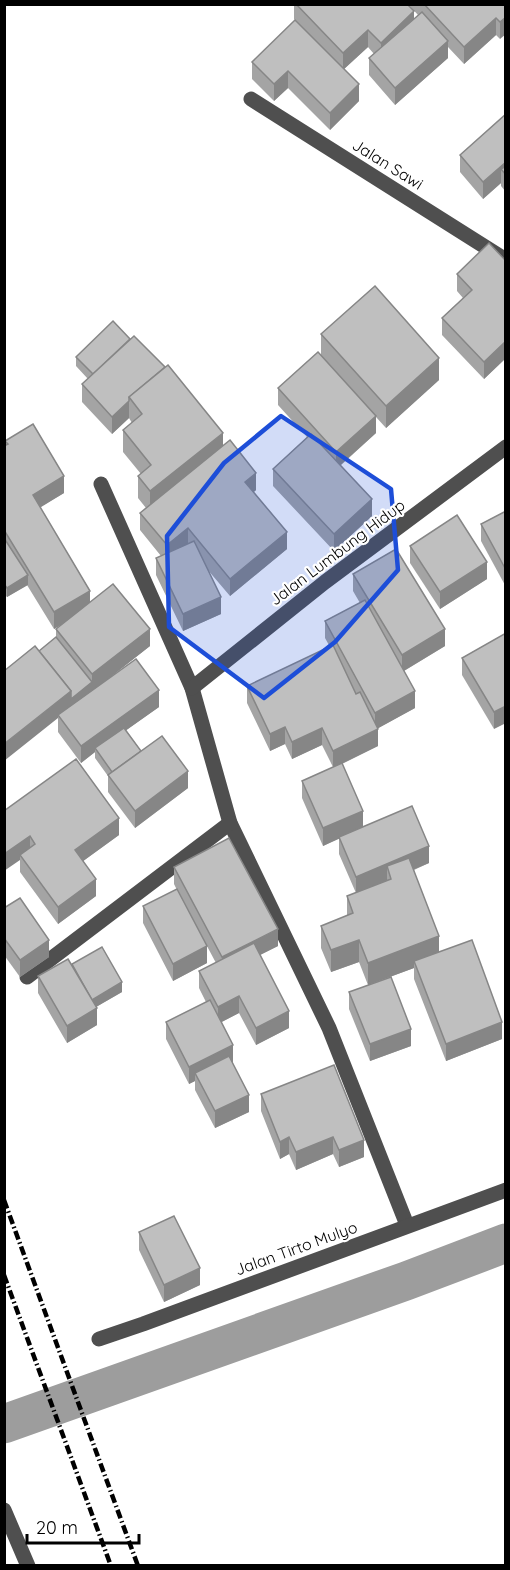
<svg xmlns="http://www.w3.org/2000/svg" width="510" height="1570" viewBox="0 0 510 1570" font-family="Quicksand,sans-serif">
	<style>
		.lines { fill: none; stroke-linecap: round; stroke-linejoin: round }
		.canal { stroke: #9d9d9d; stroke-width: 39 }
		.minor { stroke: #4f4f4f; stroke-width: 15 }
		.rail { stroke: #000; stroke-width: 4.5; stroke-dasharray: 9 3 1.5 3; stroke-linecap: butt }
		.wall { fill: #a4a4a4 }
		.shaded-wall { fill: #868686 }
		.building { fill: #bfbfbf; stroke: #868686; stroke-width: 1.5 }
		.marked { fill: #1d4ed8; fill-opacity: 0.2; stroke: #1d4ed8; stroke-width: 4.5; stroke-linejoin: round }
		.labels { text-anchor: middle; stroke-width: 4.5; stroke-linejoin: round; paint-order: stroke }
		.street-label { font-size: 16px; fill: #000; stroke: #fff }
	</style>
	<rect width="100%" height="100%" fill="#fff"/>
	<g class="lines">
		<!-- canal -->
		<polyline class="canal" points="4,1424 406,1281 506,1243"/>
		<!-- minor -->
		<g class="minor">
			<polyline points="251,99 506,260"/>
			<polyline points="101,484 192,688 230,823 329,1028 407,1225"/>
			<polyline points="192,688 325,582 506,447"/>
			<polyline points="27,977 230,823"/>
			<polyline points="99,1339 143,1324 506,1190"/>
			<polyline points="4,1510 28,1566"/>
		</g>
		<!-- rail -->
		<g class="rail">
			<polyline points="4,1200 138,1566"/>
			<polyline points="4,1275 111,1566"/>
		</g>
	</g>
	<!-- wall -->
	<g class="wall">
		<polygon points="294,4 407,4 414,19 418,15 408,4 506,4 500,39 496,35 464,64 448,47 448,58 395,105 369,75 369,58 374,54 368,47 344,69 359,101 330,130 288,88 274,101 252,79 252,62 305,30 294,19"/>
		<polygon points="506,114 506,192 501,186 501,183 483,199 460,172 460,155"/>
		<polygon points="506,261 506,358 484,379 442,335 442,318 463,298 457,291 457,274"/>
		<polygon points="321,334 439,380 386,428 376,417 376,433 340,466 372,516 334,551 273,486 273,469 307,437 278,405 278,388 321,355"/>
		<polygon points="76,357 223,445 256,490 254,492 287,549 230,596 207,569 221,614 183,631 156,575 156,558 161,556 140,530 140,513 146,508 138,498 138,476 141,474 123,452 123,430 132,423 129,418 112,434 82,402 82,384 88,379 76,366"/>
		<polygon points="5,441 64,493 40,507 90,602 150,646 100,685 159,707 126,730 141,751 188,788 135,828 108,792 108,776 95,758 95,752 81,763 58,732 58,718 39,651 56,637 56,629 62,624 54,629 27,585 7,597 4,594 4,446 5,446"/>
		<polygon points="506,511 506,587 481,541 481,524"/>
		<polygon points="410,546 487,579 440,609 410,563"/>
		<polygon points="353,574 445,646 404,671 415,708 378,728 378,746 342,764 363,827 429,863 414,870 439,952 502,1039 446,1061 414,979 414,968 368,985 359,962 331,972 321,948 321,926 347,916 347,896 356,893 339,854 339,838 323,846 302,798 302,781 333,767 322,745 292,759 285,744 270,751 247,703 247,686 330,647 325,638 325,621 360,603 353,591"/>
		<polygon points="506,633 494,729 462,675 462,658"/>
		<polygon points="4,811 119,835 83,861 96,896 58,924 20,872 20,860"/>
		<polygon points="174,867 278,946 260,955 289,1028 256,1045 239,1013 221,1022 233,1062 232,1062 249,1112 215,1128 195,1090 195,1081 189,1084 166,1039 166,1022 206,1002 199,988 199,971 216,963 192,918 207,963 173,981 143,923 143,906 177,890 174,884"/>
		<polygon points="4,908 49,957 20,977 4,955"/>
		<polygon points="38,976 122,992 96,1007 97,1025 67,1043 38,993"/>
		<polygon points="349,992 411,1046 370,1061 349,1009"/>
		<polygon points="261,1094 364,1157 339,1167 333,1154 296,1170 289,1154 280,1159 261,1111"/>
		<polygon points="139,1232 200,1285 164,1302 139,1250"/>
	</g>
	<!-- shaded-wall -->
	<g class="shaded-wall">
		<polygon points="414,11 414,29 381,60 381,43"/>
		<polygon points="506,17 506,34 500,39 500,22"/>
		<polygon points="496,18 496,35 464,64 464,47"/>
		<polygon points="368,30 368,47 343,70 343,53"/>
		<polygon points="448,41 448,58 395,105 395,88"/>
		<polygon points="288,71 288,88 274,101 274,84"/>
		<polygon points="359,84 359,101 330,130 330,113"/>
		<polygon points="506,162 506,175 501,169 501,183 483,199 483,182"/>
		<polygon points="506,341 506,358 484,379 484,362"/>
		<polygon points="439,358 439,380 386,428 386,406"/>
		<polygon points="129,401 129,418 112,434 112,417"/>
		<polygon points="376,416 376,433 336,469 336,452"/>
		<polygon points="223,433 223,455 150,513 150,491"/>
		<polygon points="256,473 256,490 245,499 245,482"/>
		<polygon points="64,476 64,493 33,512 33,495"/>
		<polygon points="372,499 372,516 334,551 334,534"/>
		<polygon points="188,528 188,545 167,562 167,545"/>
		<polygon points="287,532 287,549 230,596 230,579"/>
		<polygon points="487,562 487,579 440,609 440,592"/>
		<polygon points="28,575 28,585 7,597 7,588"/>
		<polygon points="90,591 90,608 54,629 54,612"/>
		<polygon points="221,597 221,614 183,631 183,614"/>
		<polygon points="150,629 150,646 60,717 58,715 58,718 4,761 4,744 71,691 92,682 92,674"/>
		<polygon points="445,629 445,646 402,672 402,655"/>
		<polygon points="159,690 159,707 97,751 95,748 95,752 81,763 81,746"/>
		<polygon points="415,691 415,708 375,730 375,713"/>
		<polygon points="506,706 506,723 494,729 494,712"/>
		<polygon points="285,727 285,744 270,751 270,734"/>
		<polygon points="322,728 322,745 292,759 292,742"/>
		<polygon points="378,729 378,746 333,768 333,751"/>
		<polygon points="188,771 188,788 135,828 135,811"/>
		<polygon points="363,811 363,828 323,846 323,828"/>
		<polygon points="119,818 119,835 75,867 75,850"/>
		<polygon points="30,836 30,853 20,855 20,860 4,871 4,854"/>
		<polygon points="429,846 429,863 391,879 387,866 387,881 356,894 356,877"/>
		<polygon points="96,879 96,896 58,924 58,907"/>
		<polygon points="278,929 278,946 222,974 222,957"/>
		<polygon points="439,936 439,958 414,961 414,968 368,985 368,963"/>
		<polygon points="49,940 49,957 20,977 20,960"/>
		<polygon points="359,940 359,962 331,972 331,950"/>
		<polygon points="207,946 207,963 173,981 173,964"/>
		<polygon points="122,982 122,992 89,1011 89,1001"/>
		<polygon points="239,996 239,1013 218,1024 218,1007"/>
		<polygon points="97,1008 97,1025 67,1043 67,1026"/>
		<polygon points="289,1011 289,1028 256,1045 256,1028"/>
		<polygon points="502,1022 502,1039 446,1061 446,1044"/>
		<polygon points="411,1029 411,1046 370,1061 370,1044"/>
		<polygon points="233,1045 233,1062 198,1079 195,1073 195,1081 189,1084 189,1067"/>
		<polygon points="249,1095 249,1112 215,1128 215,1111"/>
		<polygon points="289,1137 289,1154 280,1159 280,1142"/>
		<polygon points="333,1137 333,1154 296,1170 296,1152"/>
		<polygon points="364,1140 364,1157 339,1167 339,1150"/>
		<polygon points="200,1268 200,1285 164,1302 164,1285"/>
	</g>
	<!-- building -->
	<g class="building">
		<polygon points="296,4 407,4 414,11 381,43 368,30 343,53"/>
		<polygon points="424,4 506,4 506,17 500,22 496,18 464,47"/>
		<polygon points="422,12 448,41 395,88 369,58"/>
		<polygon points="295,20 359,84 330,113 288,71 274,84 252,62"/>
		<polygon points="506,114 506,162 483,182 460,155"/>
		<polygon points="506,166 506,175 501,169"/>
		<polygon points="489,243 506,261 506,341 484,362 442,318 472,290 457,274"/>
		<polygon points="375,286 439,358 386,406 321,334"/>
		<polygon points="113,321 130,339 93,374 76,357"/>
		<polygon points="134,336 165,367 129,397 129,401 112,417 82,384"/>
		<polygon points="318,352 376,416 336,452 278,388"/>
		<polygon points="168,365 223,433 150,491 138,476 151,465 123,430 142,414 129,397"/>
		<polygon points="33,424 64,476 33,495 90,591 54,612 4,530 4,446 8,444 5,441"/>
		<polygon points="311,434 372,499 334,534 273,469"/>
		<polygon points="230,440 256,473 245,482 287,532 230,579 188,528 167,545 140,513"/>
		<polygon points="506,511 506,570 481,524"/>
		<polygon points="457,515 487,562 440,592 410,546"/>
		<polygon points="4,538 28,575 7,588 4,584"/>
		<polygon points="194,541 221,597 183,614 156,558"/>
		<polygon points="396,549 445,629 402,655 353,574"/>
		<polygon points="113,584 150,629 92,674 56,629"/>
		<polygon points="365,600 415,691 375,713 325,621"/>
		<polygon points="506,633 506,706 494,712 462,658"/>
		<polygon points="56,637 92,682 71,699 71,691 39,651"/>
		<polygon points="333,645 356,694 360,692 378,729 333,751 322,728 292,742 285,727 270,734 247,686"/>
		<polygon points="35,646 71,691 4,744 4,671"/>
		<polygon points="136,659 159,690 81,746 58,715"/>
		<polygon points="124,728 141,751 112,772 95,748"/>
		<polygon points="162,736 188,771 135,811 108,775"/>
		<polygon points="76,759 119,818 75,850 96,879 58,907 20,855 35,844 30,836 4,854 4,811"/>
		<polygon points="342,763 363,811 323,828 302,781"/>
		<polygon points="412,806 429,846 356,877 339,837"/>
		<polygon points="229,838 278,929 222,957 174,867"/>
		<polygon points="409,858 439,936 368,963 359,940 331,950 321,926 353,913 347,896 391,879 387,866"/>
		<polygon points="177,889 207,946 173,964 143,906"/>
		<polygon points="20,898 49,940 20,960 4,938 4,908"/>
		<polygon points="472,940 502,1022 446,1044 414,961"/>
		<polygon points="254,943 289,1011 256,1028 239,996 218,1007 199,971"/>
		<polygon points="102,947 122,982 92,1000 72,964"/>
		<polygon points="68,959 97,1008 67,1026 38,976"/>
		<polygon points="391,977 411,1029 370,1044 349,992"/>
		<polygon points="210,1000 233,1045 189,1067 166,1022"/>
		<polygon points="229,1056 249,1095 215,1111 195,1073"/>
		<polygon points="334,1065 364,1140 339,1150 333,1137 296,1152 289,1137 280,1142 261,1094"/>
		<polygon points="174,1216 200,1268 164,1285 139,1232"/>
	</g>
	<!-- marked area -->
	<path class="marked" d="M281,416L391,489L398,570L335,642L264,698L169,627L167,536L224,463Z"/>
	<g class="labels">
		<!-- street labels -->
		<g class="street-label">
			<text transform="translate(388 164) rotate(32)" y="6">Jalan Sawi</text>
			<text transform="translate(337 552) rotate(-37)" y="6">Jalan Lumbung Hidup</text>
			<text transform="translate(296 1248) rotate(-20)" y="6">Jalan Tirto Mulyo</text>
		</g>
	</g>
	<!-- border -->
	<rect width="510" height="1570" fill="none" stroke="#000000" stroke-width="12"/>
	<!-- scale -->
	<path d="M27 1534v9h112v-9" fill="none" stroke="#000000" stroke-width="3"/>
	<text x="36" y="1534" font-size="18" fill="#000000" stroke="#ffffff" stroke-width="4.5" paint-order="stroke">20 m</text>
</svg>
